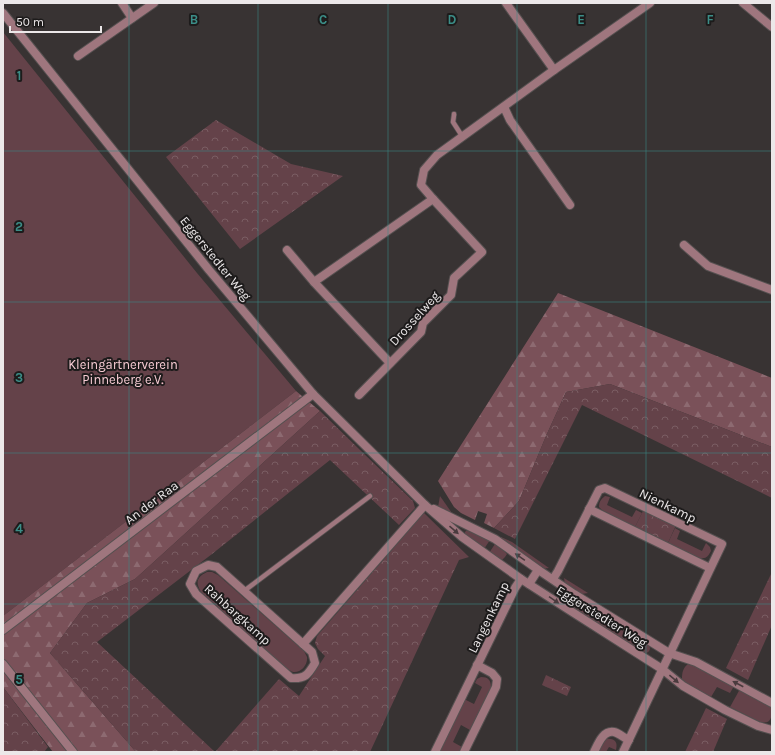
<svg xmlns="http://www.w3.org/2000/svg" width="775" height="755" font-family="Karla,sans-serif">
	<defs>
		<pattern id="forest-firs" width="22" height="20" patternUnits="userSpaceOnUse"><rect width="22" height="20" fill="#7a5159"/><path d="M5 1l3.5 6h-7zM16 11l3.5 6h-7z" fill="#8d6a71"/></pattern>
		<pattern id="park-crowns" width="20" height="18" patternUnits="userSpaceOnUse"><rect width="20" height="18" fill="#644249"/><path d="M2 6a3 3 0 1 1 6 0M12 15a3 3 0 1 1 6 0" fill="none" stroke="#7a5d63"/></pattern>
	</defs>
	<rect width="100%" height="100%" fill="#383333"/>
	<g fill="#644249">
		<polygon points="3,32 197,273 296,391 3,616"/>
		<polygon points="440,496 454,516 438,507"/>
		<path d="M605,496L610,497L607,505L632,517L636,510L642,513L635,527L602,510L599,507C599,502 601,499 605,496Z"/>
		<path d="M675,528L680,531L677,539L702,551L706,543L710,547L711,551C708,556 707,559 700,558L668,543Z"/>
		<polygon points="469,530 490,540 484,549 465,535 465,532 466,531"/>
		<polygon points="501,537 512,542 549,568 542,569 500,538"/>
		<polygon points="495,544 504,551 507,554 505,557 502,560 498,559 489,553"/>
		<path d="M207,572H212L218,575L304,651C305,653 306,655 307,657C308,665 301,673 293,672C292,672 288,669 287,669L201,592C195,582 197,577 207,572Z"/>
		<polygon points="564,578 588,593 582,594 565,584"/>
		<path d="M569,597H573L648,643C651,648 651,651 645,654L568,606L566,603L567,599Z"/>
		<path d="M688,664L694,665L734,686L730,693L717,687L711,697L685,683L682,679C682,672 683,668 688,664Z"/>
		<path d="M481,677C488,677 491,680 491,687L470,730L461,725L453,742L462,747L459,752H441L440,748L464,699L474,704L482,687L475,683L477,679Z"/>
		<path d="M740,689L772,706C772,716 772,725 760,722L730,707Z"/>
		<path d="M606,739C615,738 618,742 616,750L609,747L606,752H598L603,743Z"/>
	</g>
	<g fill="url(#forest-firs)">
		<polygon points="558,293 772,378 772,447 610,384 566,392 546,436 519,501 494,528 484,523 487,514 478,511 475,520 461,513 454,507 438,481"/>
		<polygon points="296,391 320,411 135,579 87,603 50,653 136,752 53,752 3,687 3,616"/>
	</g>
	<g fill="url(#park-crowns)">
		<polygon points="216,120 291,164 343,176 240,249 166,157"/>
		<polygon points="610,384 772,447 772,498 582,405 515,539 494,528 519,501 546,436 566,392"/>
		<polygon points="320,411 360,450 413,501 415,508 399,525 330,460 212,554 97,642 215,752 279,679 299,696 325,656 318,649 315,643 317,636 424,513 469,557 459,560 370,752 136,752 50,653 87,603 135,579"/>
		<polygon points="644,509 676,525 668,543 635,527"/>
		<polygon points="772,572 772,625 748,680 726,668"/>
		<polygon points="546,675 571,687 567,696 542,685"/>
		<polygon points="3,687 48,747 44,752 3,752"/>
		<polygon points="706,708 727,719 713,752 685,752"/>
	</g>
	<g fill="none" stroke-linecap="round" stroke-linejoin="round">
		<g stroke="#555050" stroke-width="6">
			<g id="lane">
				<polyline points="454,114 454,115 453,122 462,136"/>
				<polyline points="244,591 370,496"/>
			</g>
		</g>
		<g stroke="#555050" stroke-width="10">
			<g id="street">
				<polyline points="122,3 132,18"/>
				<polyline points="506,3 554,70"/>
				<polyline points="743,3 772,27"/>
				<polyline points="3,13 209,270 313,394 401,481 425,505 462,537 521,579 566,608 662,669 683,686 725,710 758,726 772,730"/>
				<polyline points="78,56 154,3"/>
				<polyline points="504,107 510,120 570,205"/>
				<polyline points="684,245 708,266 772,290"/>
				<polyline points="287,250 314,282 390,363"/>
				<polyline points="314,282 433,199"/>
				<polyline points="359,395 421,332 423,323 451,295 454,278 482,252 433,199 421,185 424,170 437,155 554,70 650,3"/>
				<polyline points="434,509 495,539 540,571 574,594 669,653 696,662 772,703"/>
				<polyline points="589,509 710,568"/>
				<path d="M208,565L217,567L312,652L315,663C308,675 305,679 291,678L196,594L190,584L196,571Z"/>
				<polyline points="553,579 558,571 599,490 605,488 722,544 623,752"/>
				<polyline points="529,584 538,570"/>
				<polyline points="3,630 313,394"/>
				<polyline points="303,644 425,505"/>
				<polyline points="3,664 73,752"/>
				<polyline points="435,752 515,588 521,579"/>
				<polyline points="464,752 496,687 497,679 492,673 477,665"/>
				<path d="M594,752C598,744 603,730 614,732C619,733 624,738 629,740"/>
			</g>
		</g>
		<use href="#lane" stroke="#9f767e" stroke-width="4.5"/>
		<use href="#street" stroke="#9f767e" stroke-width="8"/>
	</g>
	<defs><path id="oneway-solid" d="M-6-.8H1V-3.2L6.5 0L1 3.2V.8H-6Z"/></defs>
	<g fill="#4a3b3e">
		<use href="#oneway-solid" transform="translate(454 530) rotate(41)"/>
		<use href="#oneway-solid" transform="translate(520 557) rotate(-145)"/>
		<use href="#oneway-solid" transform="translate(554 600) rotate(34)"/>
		<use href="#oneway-solid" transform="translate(674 679) rotate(40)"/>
		<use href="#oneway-solid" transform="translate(738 684) rotate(-152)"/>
	</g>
	<path fill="none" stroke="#3b8d87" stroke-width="1" stroke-opacity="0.55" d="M129,3V752M258,3V752M388,3V752M517,3V752M646,3V752M3,151H772M3,302H772M3,453H772M3,604H772"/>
	<g text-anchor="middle" stroke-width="4" stroke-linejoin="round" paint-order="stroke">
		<g font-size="13" fill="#ece8e9" stroke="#1d1b1b">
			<text transform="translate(216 258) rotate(51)" y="5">Eggerstedter Weg</text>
			<text transform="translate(414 318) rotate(-48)" y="5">Drosselweg</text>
			<text transform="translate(151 502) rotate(-37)" y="5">An der Raa</text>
			<text transform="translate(668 505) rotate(26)" y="5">Nienkamp</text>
			<text transform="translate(238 614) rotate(42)" y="5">Rahbargkamp</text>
			<text transform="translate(602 616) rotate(32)" y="5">Eggerstedter Weg</text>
			<text transform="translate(488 617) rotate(-64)" y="5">Langenkamp</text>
		</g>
		<g font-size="13" fill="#f8ccd4" stroke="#1d1b1b">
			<text x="123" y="369">Kleingärtnerverein<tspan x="123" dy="15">Pinneberg e.V.</tspan></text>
		</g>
	</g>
	<g font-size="13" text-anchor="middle" font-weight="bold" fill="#3b8d87" stroke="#1d1b1b" stroke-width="4" stroke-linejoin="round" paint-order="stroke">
		<text x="194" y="24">B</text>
		<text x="323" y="24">C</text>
		<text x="452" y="24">D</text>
		<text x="581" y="24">E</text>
		<text x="710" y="24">F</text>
		<text x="19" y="80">1</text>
		<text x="19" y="231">2</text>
		<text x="19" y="382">3</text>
		<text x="19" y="533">4</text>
		<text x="19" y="684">5</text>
	</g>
	<rect width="775" height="755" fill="none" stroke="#ece8e9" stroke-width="8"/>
	<path d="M10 26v6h91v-6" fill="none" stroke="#ece8e9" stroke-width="2"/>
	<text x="16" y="26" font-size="12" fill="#ece8e9" stroke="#1d1b1b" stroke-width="3" paint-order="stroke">50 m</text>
</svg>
